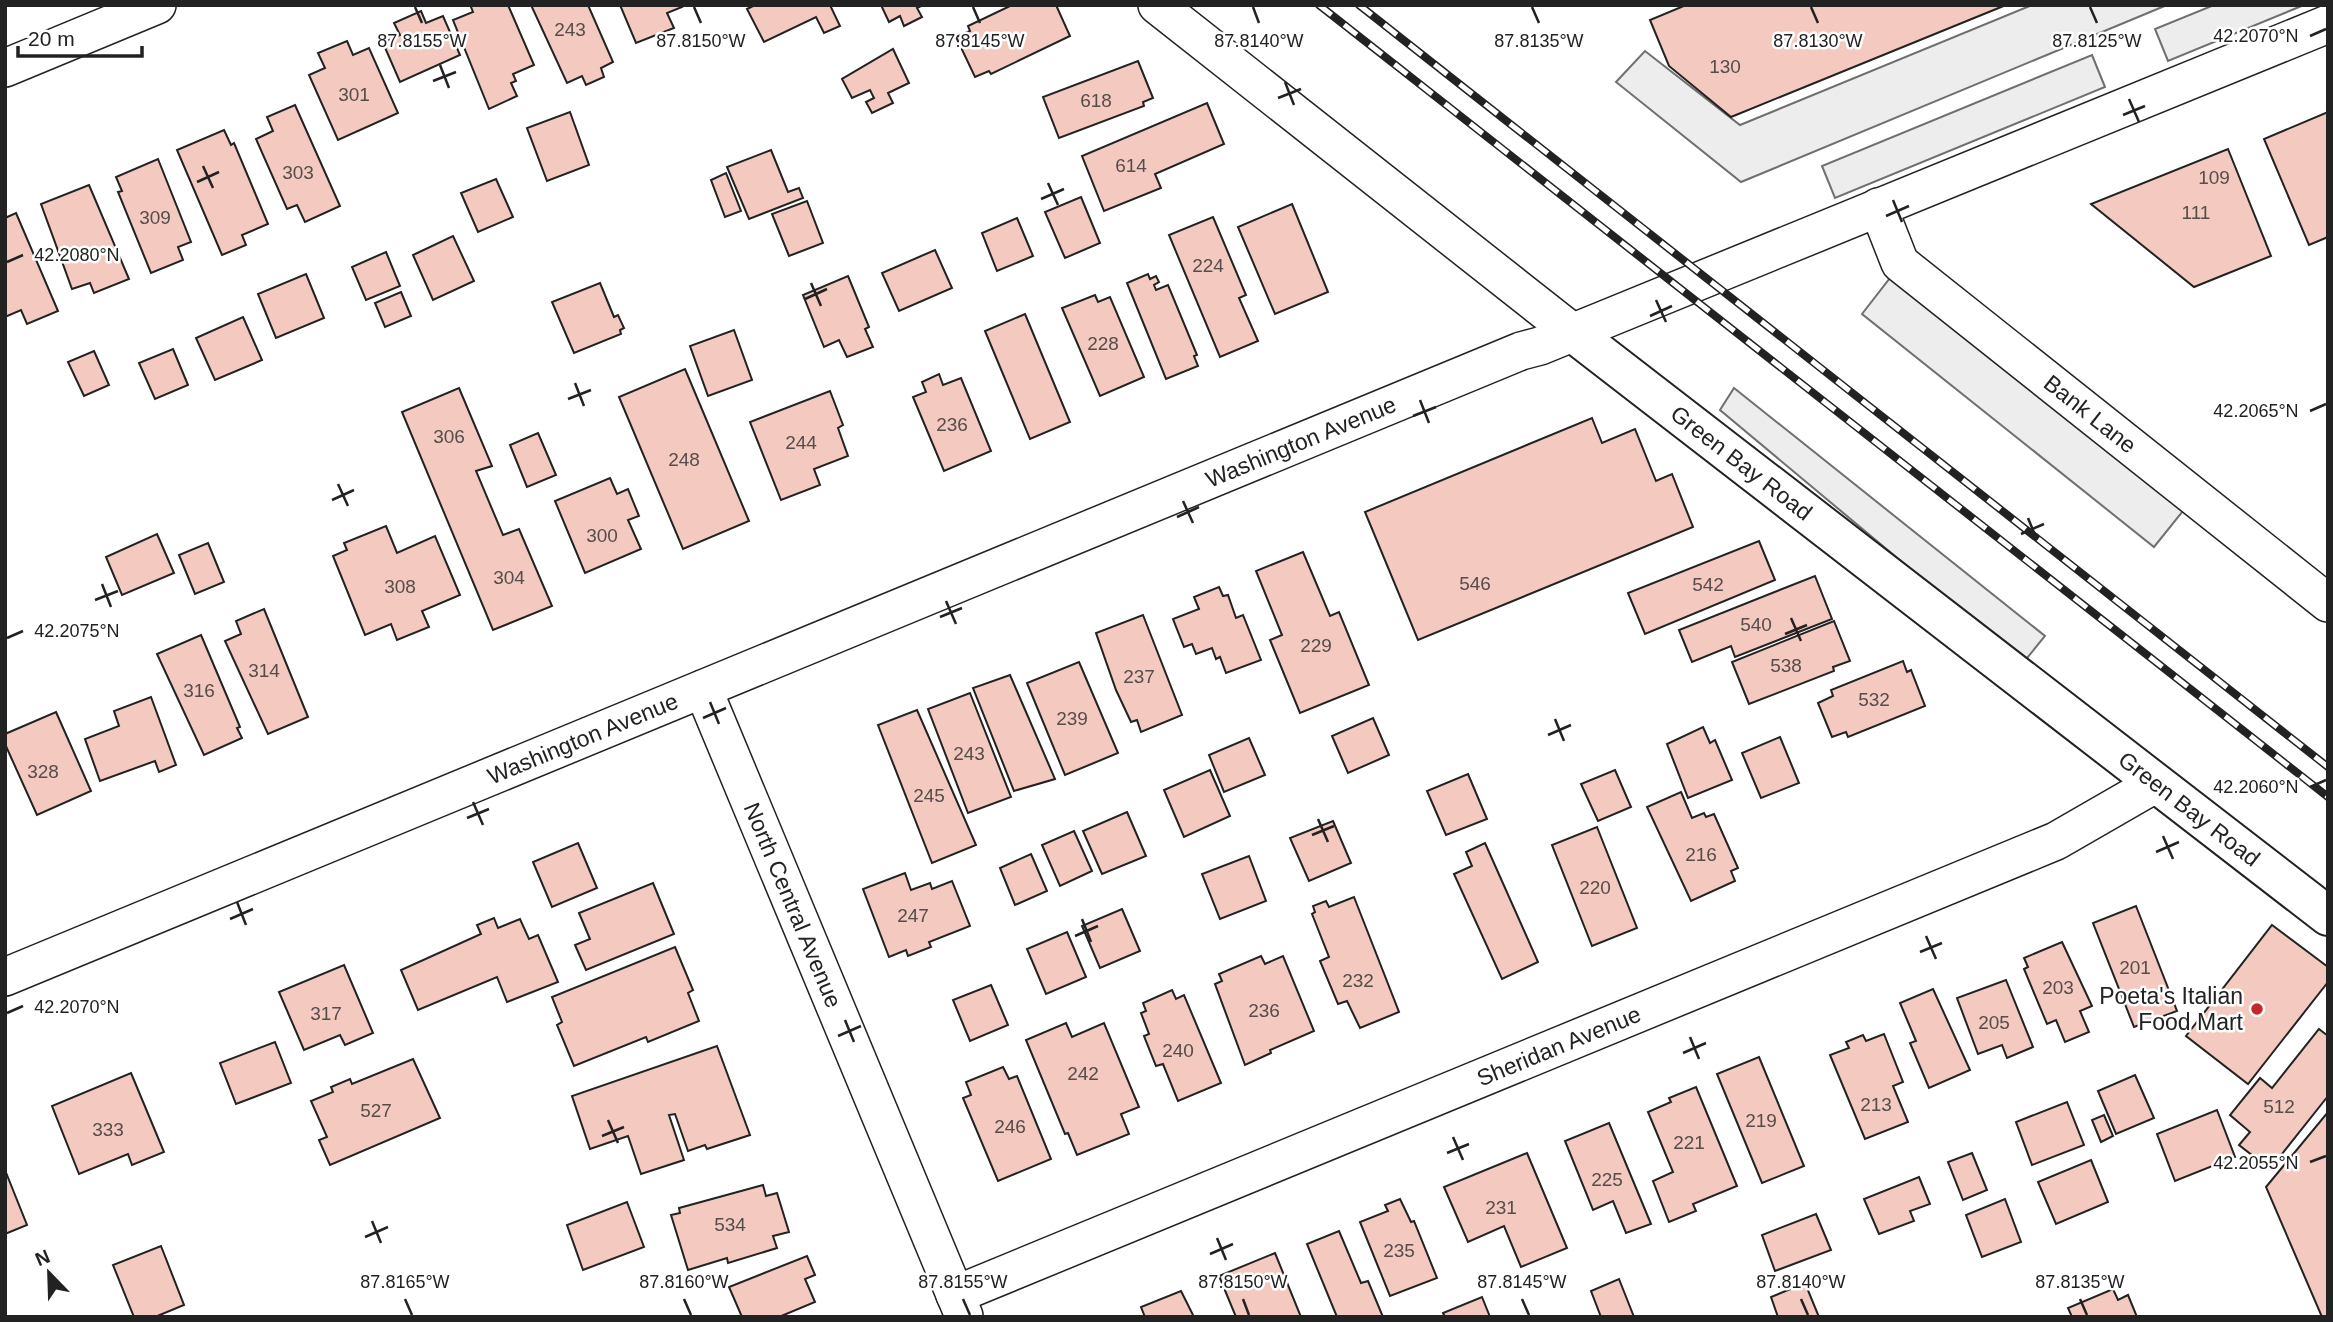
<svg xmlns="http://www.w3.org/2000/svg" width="2333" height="1322" font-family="Arial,sans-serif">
	<rect width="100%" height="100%" fill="#fff"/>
	<g fill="#ededed" stroke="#6f6f6f" stroke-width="2">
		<polygon points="2032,5 2167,5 1741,182 1616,82 1645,51 1740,125"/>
		<polygon points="2214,5 2304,5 2168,61 2155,29"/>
		<polygon points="2092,55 2105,87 1835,198 1822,166"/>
		<polygon points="1890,278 2183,511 2154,547 1862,314"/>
		<polygon points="1734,388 2045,636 2023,663 1720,410"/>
	</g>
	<g fill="#f3c9c0" stroke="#222" stroke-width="2">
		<polygon points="508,5 534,65 513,74 516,81 511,83 517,96 489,109 453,20 473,12 471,7 474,5"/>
		<polygon points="531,5 588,5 613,62 601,68 604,77 586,85 582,76 567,83"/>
		<polygon points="620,5 681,5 682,7 667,13 674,28 636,43"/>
		<polygon points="755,5 830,5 840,26 824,33 816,17 764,42 747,9"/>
		<polygon points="881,5 923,5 917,8 922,17 904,26 900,16 889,22"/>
		<polygon points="1012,5 1056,5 1070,36 991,74 989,71 975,77 956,37 970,31 968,26"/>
		<polygon points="1686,5 2006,5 1731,117 1669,66 1650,20"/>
		<polygon points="421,11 426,23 443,16 460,55 400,82 383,43 400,35 394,23"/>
		<polygon points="347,41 353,55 369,48 398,113 338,140 309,75 325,68 318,53"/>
		<polygon points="893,49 909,83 888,93 893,103 872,113 866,102 874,98 870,90 852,98 842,79"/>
		<polygon points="1138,61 1153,98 1143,102 1144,106 1059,138 1043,97"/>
		<polygon points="1207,103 1224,144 1155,174 1161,188 1104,211 1082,156"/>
		<polygon points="295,105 340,206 305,222 297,205 287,209 256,139 273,131 267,117"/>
		<polygon points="570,112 589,165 547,181 527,128"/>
		<polygon points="2328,112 2328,237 2309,245 2264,139"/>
		<polygon points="224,130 231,145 234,143 268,224 242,235 246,245 222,255 177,150"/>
		<polygon points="2228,149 2271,256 2194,287 2091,204"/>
		<polygon points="771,150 788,192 799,188 803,198 749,219 727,167"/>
		<polygon points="158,159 191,242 178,247 183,260 151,273 118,192 122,191 116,177"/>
		<polygon points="726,173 741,211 725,217 711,180"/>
		<polygon points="496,179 513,217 478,232 461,193"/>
		<polygon points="89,185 129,279 94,293 90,283 72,289 41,204"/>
		<polygon points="1081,197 1100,243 1065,258 1045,212"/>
		<polygon points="807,201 823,243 789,256 772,214"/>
		<polygon points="1292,204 1328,292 1275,314 1238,227"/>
		<polygon points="16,213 58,311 27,324 21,310 5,317 5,218"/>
		<polygon points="1213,217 1246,295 1239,298 1258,341 1220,357 1169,235"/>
		<polygon points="1017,218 1033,256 997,271 982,233"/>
		<polygon points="453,236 474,281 433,300 413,255"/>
		<polygon points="935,250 952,288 899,311 882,273"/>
		<polygon points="386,252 400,286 366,300 352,267"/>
		<polygon points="306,274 324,318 276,338 258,294"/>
		<polygon points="1148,274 1150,279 1156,276 1159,282 1154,285 1156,290 1168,285 1197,355 1194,356 1198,366 1166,379 1127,283"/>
		<polygon points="848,276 869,327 865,329 873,347 847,357 839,340 824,347 803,295"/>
		<polygon points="600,283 614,317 618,315 624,328 620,330 621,334 574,353 552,302"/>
		<polygon points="401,292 411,316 385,327 375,303"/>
		<polygon points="1095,295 1098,302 1110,297 1144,377 1100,396 1062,308"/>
		<polygon points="1025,314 1070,422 1030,439 985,331"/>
		<polygon points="243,317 262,360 215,380 196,338"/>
		<polygon points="734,330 752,380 708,396 690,346"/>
		<polygon points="173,349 188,385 155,399 139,363"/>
		<polygon points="94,351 109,385 84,396 68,362"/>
		<polygon points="685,369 749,521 683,549 619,397"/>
		<polygon points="939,374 943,385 961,378 991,451 944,471 913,397 926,392 922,382"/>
		<polygon points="459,388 492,466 476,471 503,535 519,529 552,606 493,630 402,412"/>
		<polygon points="830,391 843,425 838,428 848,456 814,469 820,485 781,500 750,422"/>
		<polygon points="1592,418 1602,443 1635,429 1656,481 1672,474 1693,527 1418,640 1365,512"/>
		<polygon points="538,433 556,475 527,487 510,445"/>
		<polygon points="610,478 617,494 628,489 639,516 628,520 641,549 585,573 555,501"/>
		<polygon points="386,526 397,553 435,536 460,595 422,611 429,627 397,640 391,624 365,635 333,556 347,550 344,543"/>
		<polygon points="157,534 174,573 122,595 106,557"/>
		<polygon points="1759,541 1775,580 1645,634 1628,593"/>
		<polygon points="208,543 224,582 195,594 179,555"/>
		<polygon points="1303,552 1330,616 1339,612 1369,685 1300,713 1270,640 1282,635 1256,571"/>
		<polygon points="1815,576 1832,619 1735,657 1731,646 1692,662 1679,630"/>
		<polygon points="1219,587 1223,596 1228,595 1236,618 1243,615 1261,660 1226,673 1220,657 1216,659 1212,648 1196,654 1192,644 1184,647 1173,619 1199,609 1194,597"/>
		<polygon points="264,609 308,717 268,734 225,641 241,634 236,621"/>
		<polygon points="1143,615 1182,715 1141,732 1137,720 1131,722 1116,690 1096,633"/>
		<polygon points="1834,621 1850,661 1833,667 1834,671 1749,704 1732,662"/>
		<polygon points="201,635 240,727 237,728 242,738 204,755 157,654"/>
		<polygon points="1903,661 1907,672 1911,670 1925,706 1848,737 1846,732 1832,737 1818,703 1833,696 1831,690"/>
		<polygon points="1079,662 1118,753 1065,775 1027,683"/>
		<polygon points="1010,675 1055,779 1014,791 973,688"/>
		<polygon points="970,693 1011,797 968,813 928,709"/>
		<polygon points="151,697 176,765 159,772 155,761 100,781 85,739 119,726 114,711"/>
		<polygon points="917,710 976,845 932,863 878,725"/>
		<polygon points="56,712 91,791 37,815 5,744 5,734"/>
		<polygon points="1373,718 1389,755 1348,773 1332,736"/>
		<polygon points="1703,727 1710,743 1715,740 1732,780 1688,798 1667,744"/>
		<polygon points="1780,737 1799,783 1761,798 1742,753"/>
		<polygon points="1249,738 1265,775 1224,792 1209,755"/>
		<polygon points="1210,770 1230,816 1184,837 1164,790"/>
		<polygon points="1615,770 1631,807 1598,821 1581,784"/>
		<polygon points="1468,774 1487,819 1446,835 1427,791"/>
		<polygon points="1681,792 1692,818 1704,813 1706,817 1714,814 1738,868 1731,871 1735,881 1691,901 1647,807"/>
		<polygon points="1127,812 1146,856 1102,874 1083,831"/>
		<polygon points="1333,821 1351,863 1309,881 1290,838"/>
		<polygon points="1597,827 1637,928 1592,946 1552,845"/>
		<polygon points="1074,831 1092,871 1060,886 1042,845"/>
		<polygon points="578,843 597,888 552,907 533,862"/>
		<polygon points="1485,843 1538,962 1502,979 1454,874 1472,866 1466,852"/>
		<polygon points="1031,854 1047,891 1015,905 1000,868"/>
		<polygon points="1249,856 1266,901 1220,919 1202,874"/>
		<polygon points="905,873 911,890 930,883 932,889 952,881 970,926 929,942 931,947 908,956 906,950 889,957 863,889"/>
		<polygon points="653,883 674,934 586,970 575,945 590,939 579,913"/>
		<polygon points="1354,897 1399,1012 1360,1028 1347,1001 1338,1004 1320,961 1329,957 1312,914 1315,912 1313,906 1326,901 1329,907"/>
		<polygon points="2136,906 2177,1011 2134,1027 2093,923"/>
		<polygon points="1122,909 1140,951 1100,968 1082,926"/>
		<polygon points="494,918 498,928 520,919 529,939 538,935 558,982 507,1002 497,977 418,1010 401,970 481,934 477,925"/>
		<polygon points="2272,925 2328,967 2328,982 2248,1084 2186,1036"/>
		<polygon points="1067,932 1086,977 1046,994 1027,949"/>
		<polygon points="2062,942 2092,1006 2080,1011 2089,1032 2065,1042 2056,1020 2047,1024 2024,969 2028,967 2024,958"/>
		<polygon points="675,947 693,990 688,993 699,1021 648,1042 646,1037 574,1066 557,1025 562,1022 552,997"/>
		<polygon points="1261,956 1265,964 1283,956 1314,1031 1270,1050 1271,1053 1245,1065 1215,984 1222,981 1219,974"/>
		<polygon points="344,965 373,1033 345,1045 340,1035 304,1050 279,992"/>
		<polygon points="2006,980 2033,1047 2007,1058 2002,1045 1978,1054 1957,998"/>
		<polygon points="991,985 1008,1025 970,1041 953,1000"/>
		<polygon points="1933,989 1970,1070 1929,1088 1910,1043 1916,1041 1900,1003"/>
		<polygon points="1172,990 1176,999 1184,995 1221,1083 1178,1101 1163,1064 1156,1066 1144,1036 1149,1034 1141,1013 1146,1011 1143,1003"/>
		<polygon points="1066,1023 1072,1037 1104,1023 1139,1107 1121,1114 1129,1134 1077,1155 1068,1133 1065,1134 1026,1040"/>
		<polygon points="2319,1029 2328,1036 2328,1096 2270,1169 2239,1145 2250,1132 2230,1115 2260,1078 2272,1088"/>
		<polygon points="1884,1034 1903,1082 1893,1086 1908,1122 1865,1139 1830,1055 1849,1048 1846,1042 1863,1035 1866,1041"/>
		<polygon points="275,1042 291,1083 236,1104 220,1063"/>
		<polygon points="717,1046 750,1135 707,1149 705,1145 688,1151 675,1114 669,1115 684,1160 641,1174 628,1136 590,1149 572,1096"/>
		<polygon points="1759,1057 1804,1166 1762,1183 1717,1074"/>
		<polygon points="413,1059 440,1118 330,1165 319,1140 327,1137 311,1101 333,1092 331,1087 350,1079 352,1084"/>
		<polygon points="1003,1067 1009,1079 1017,1076 1051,1159 998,1181 963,1098 971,1095 966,1082"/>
		<polygon points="131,1073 164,1152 132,1165 128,1154 79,1174 52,1106"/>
		<polygon points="2135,1075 2154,1118 2116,1134 2098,1091"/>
		<polygon points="1696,1087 1737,1186 1693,1204 1696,1211 1669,1222 1653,1181 1673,1172 1648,1112 1671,1102 1669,1098"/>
		<polygon points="2067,1102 2084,1145 2032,1165 2016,1122"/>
		<polygon points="2217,1110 2235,1157 2175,1181 2157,1134"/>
		<polygon points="2328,1112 2328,1317 2322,1317 2266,1187"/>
		<polygon points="2104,1115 2113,1136 2101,1142 2092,1120"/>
		<polygon points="1609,1123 1651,1224 1626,1233 1613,1201 1593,1210 1565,1141"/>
		<polygon points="1527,1153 1567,1248 1521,1267 1504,1226 1468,1242 1444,1187"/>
		<polygon points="1972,1153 1987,1190 1963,1200 1948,1162"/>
		<polygon points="2091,1160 2108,1202 2056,1224 2038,1182"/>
		<polygon points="5,1170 27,1225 5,1234"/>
		<polygon points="1919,1177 1930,1204 1910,1211 1914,1221 1879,1234 1864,1199"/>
		<polygon points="763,1185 766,1196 777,1193 789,1232 773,1236 777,1248 728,1263 727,1258 688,1270 671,1215 680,1213 679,1208"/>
		<polygon points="1400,1199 1411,1222 1414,1221 1437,1278 1390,1296 1360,1222 1388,1211 1385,1205"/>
		<polygon points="2005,1199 2021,1242 1982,1257 1966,1215"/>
		<polygon points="627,1202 644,1247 583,1270 567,1225"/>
		<polygon points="1816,1214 1831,1250 1775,1271 1762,1235"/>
		<polygon points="1339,1231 1361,1283 1368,1281 1383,1317 1337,1317 1307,1244"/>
		<polygon points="161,1246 184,1305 155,1317 134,1317 113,1265"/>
		<polygon points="1275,1253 1301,1317 1236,1317 1219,1276"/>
		<polygon points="807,1256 815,1275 805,1279 815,1302 779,1317 742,1317 729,1287"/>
		<polygon points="1619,1279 1634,1317 1601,1317 1591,1291"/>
		<polygon points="1805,1283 1819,1317 1778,1317 1771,1297"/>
		<polygon points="2113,1289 2118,1300 2128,1295 2137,1317 2072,1317 2068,1308"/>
		<polygon points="1181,1291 1194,1317 1145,1317 1141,1307"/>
		<polygon points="1482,1297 1490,1317 1445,1317 1443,1313"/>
	</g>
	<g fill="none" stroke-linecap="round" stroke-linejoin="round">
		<g stroke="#222" stroke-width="40">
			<g id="minor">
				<polyline points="1157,5 1572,332"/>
				<polyline points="5,68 157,5"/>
				<path id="s1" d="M1878,207L1900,263L2328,603"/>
				<path id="s2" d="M703,689L964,1316"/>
				<path id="s3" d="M5,977L1521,351L1540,346L2328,24"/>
				<path id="s4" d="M955,1295L2056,841L2155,784"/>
			</g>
		</g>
		<g stroke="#222" stroke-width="42">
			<g id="tertiary">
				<path id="s5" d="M1572,332L2328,916"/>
			</g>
		</g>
		<use href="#minor" stroke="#fff" stroke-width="37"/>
		<use href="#tertiary" stroke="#fff" stroke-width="38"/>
		<g stroke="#222" stroke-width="8">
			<g id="rail">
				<polyline points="1319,5 2328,797"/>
				<polyline points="1359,5 2328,767"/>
			</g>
		</g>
		<use href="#rail" stroke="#fff" stroke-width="5" stroke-dasharray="16" stroke-linecap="butt"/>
	</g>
	<path fill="none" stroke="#222" stroke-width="2.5" d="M415,7L422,23M694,7L701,23M973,7L980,23M1253,7L1259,23M1532,7L1539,23M1811,7L1818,23M2090,7L2097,23M2310,36L2326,29M440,65L449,88M433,81L456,72M1285,82L1294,105M1278,98L1301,89M2129,99L2139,122M2123,115L2145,106M203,166L213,188M197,182L219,172M1048,183L1058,205M1041,199L1064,189M1893,200L1902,222M1886,216L1909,206M7,262L23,255M811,283L821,306M805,299L827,289M1656,300L1666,322M1650,316L1672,306M575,383L584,406M568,399L591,390M1420,400L1429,423M2310,411L2326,404M1413,416L1436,407M338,484L348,506M332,500L354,490M1183,501L1193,523M1177,517L1199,507M2028,518L2037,540M2021,534L2044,524M102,584L111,607M95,600L118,591M946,601L956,624M940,617L962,608M1791,618L1801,641M1785,634L1807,625M7,638L23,631M710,702L719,724M703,718L726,708M1555,719L1564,741M1548,735L1571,725M2310,787L2326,780M473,802L483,825M467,818L489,809M1318,819L1328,842M1312,835L1334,826M2163,836L2173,859M2156,852L2179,842M237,902L246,925M230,919L253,909M1082,919L1091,942M1075,936L1098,926M1926,936L1936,959M1920,952L1942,943M7,1013L23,1006M845,1020L854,1042M838,1036L861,1026M1690,1037L1699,1059M1683,1053L1706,1043M608,1120L618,1143M602,1136L624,1127M1453,1137L1463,1160M1447,1153L1469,1144M2310,1162L2326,1156M372,1221L381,1243M365,1237L388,1227M1217,1238L1226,1260M1210,1254L1233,1244M405,1299L412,1315M684,1299L691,1315M963,1299L970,1315M1243,1299L1249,1315M1522,1299L1529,1315M1801,1299L1808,1315M2080,1299L2087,1315"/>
	<circle fill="#c62828" stroke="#fff" stroke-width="2.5" cx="2257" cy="1009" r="7"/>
	<g text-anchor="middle" stroke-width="5" stroke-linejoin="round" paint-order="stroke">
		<g font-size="19" fill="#564c4a">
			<text x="570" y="36">243</text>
			<text x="1725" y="73">130</text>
			<text x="354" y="101">301</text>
			<text x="1096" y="107">618</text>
			<text x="1131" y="172">614</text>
			<text x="298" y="179">303</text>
			<text x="2214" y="184">109</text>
			<text x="2196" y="219">111</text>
			<text x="155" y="224">309</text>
			<text x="1208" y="272">224</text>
			<text x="1103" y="350">228</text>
			<text x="952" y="431">236</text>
			<text x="449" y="443">306</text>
			<text x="801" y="449">244</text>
			<text x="684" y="466">248</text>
			<text x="602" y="542">300</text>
			<text x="509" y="584">304</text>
			<text x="1475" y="590">546</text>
			<text x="1708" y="591">542</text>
			<text x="400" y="593">308</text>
			<text x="1756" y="631">540</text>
			<text x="1316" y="652">229</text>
			<text x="1786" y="672">538</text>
			<text x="264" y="677">314</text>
			<text x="1139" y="683">237</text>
			<text x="199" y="697">316</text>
			<text x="1874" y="706">532</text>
			<text x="1072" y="725">239</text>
			<text x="969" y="760">243</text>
			<text x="43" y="778">328</text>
			<text x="929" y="802">245</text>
			<text x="1701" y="861">216</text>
			<text x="1595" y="894">220</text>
			<text x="913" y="922">247</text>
			<text x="2135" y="974">201</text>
			<text x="1358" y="987">232</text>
			<text x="2058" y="994">203</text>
			<text x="1264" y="1017">236</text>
			<text x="326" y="1020">317</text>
			<text x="1994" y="1029">205</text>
			<text x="1178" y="1057">240</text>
			<text x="1083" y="1080">242</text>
			<text x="1876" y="1111">213</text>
			<text x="2279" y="1113">512</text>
			<text x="376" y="1117">527</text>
			<text x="1761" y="1127">219</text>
			<text x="1010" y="1133">246</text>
			<text x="108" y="1136">333</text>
			<text x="1689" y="1149">221</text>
			<text x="1607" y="1186">225</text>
			<text x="1501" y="1214">231</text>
			<text x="730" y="1231">534</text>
			<text x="1399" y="1257">235</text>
		</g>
		<g font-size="23" fill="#222" stroke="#fff">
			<text dy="8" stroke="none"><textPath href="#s1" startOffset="303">Bank Lane</textPath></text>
			<text dy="8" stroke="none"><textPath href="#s3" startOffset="1402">Washington Avenue</textPath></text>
			<text dy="8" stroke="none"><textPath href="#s5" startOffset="214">Green Bay Road</textPath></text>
			<text dy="8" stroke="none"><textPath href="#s3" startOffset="625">Washington Avenue</textPath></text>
			<text dy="8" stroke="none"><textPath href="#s5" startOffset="780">Green Bay Road</textPath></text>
			<text dy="8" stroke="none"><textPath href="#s2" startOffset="234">North Central Avenue</textPath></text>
			<text dy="8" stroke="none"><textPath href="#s4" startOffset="653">Sheridan Avenue</textPath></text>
		</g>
		<g font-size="23" fill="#222" stroke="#fff" text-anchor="end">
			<text x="2243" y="1004">Poeta's Italian<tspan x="2243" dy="26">Food Mart</tspan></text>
		</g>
	</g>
	<g font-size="18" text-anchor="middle" fill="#222" stroke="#fff" stroke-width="5" stroke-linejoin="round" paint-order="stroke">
		<text x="2256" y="42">42.2070°N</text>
		<text x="422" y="47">87.8155°W</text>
		<text x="701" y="47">87.8150°W</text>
		<text x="980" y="47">87.8145°W</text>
		<text x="1259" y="47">87.8140°W</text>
		<text x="1539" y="47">87.8135°W</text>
		<text x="1818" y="47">87.8130°W</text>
		<text x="2097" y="47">87.8125°W</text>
		<text x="77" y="261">42.2080°N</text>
		<text x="2256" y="417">42.2065°N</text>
		<text x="77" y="637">42.2075°N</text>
		<text x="2256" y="793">42.2060°N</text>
		<text x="77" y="1013">42.2070°N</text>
		<text x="2256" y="1169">42.2055°N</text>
		<text x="405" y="1288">87.8165°W</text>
		<text x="684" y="1288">87.8160°W</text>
		<text x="963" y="1288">87.8155°W</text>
		<text x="1243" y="1288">87.8150°W</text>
		<text x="1522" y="1288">87.8145°W</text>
		<text x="1801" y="1288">87.8140°W</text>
		<text x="2080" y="1288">87.8135°W</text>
	</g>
	<rect width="2333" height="1322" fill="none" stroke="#222222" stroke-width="14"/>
	<g transform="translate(49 1273) rotate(337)" stroke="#ffffff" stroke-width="5" paint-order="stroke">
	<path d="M0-5L12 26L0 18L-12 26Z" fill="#222222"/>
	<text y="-10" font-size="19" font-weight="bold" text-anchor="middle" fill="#222222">N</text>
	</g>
	<path d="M18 46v10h124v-10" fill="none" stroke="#222222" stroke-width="3.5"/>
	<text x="28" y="46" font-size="21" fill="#222222" stroke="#ffffff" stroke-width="5" paint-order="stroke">20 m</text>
</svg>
